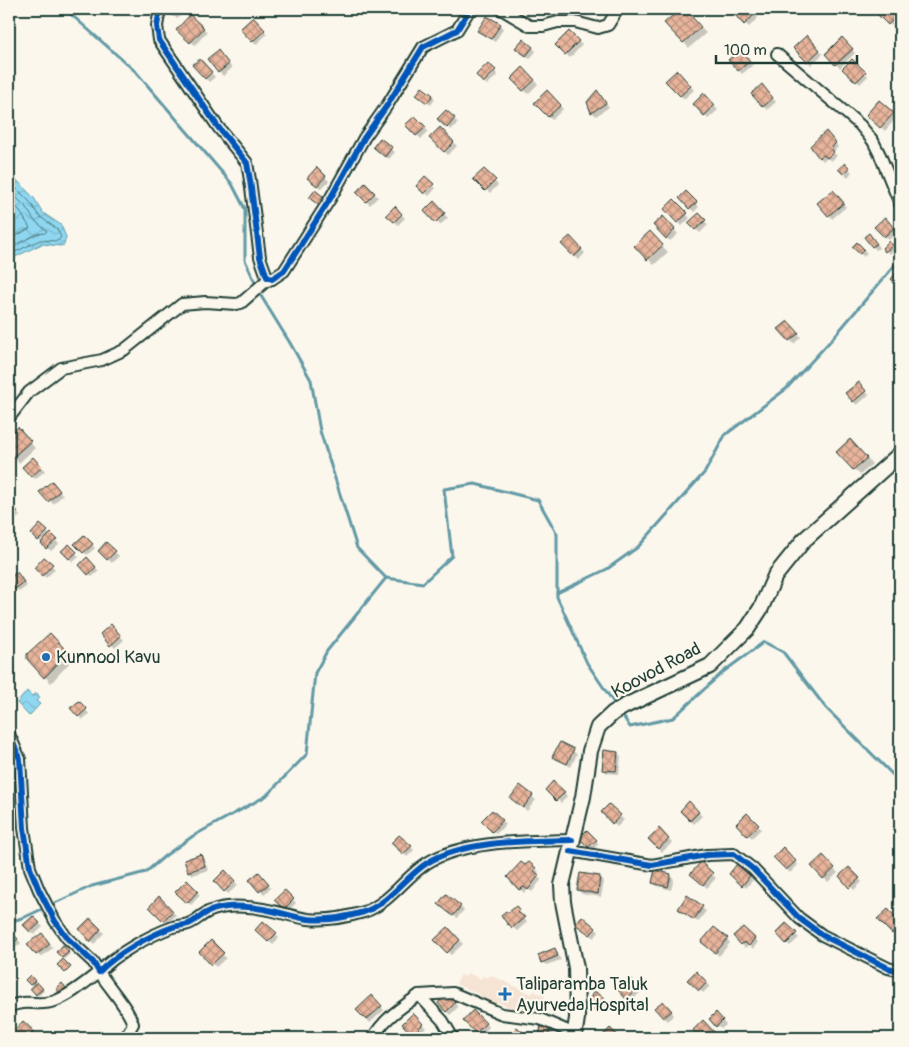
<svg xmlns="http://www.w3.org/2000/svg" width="909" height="1047" font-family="Pangolin,sans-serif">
	<defs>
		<pattern id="water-waves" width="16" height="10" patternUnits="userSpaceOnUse" patternTransform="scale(1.25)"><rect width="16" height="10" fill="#8fd7f0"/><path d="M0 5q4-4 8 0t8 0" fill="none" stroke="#7bb9ce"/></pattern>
		<pattern id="building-cross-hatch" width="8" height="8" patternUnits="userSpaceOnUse" patternTransform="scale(1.25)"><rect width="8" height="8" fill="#e8b49c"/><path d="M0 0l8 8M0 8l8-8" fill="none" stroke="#bb9480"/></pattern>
	</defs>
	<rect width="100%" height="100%" fill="#fbf7ec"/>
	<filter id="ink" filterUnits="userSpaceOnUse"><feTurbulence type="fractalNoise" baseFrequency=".02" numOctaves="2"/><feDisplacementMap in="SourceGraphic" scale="10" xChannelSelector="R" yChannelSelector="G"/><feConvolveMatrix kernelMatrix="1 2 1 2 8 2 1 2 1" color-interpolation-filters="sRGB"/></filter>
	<g filter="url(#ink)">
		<polygon fill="#f5e3d4" points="468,973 481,979 483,976 488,978 490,975 532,994 534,991 545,996 536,1015 525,1011 523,1013 497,1002 494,1006 479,1000 481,995 456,984 461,975 466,977"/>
		<g fill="url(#water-waves)" stroke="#6299a5">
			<path d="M9,172L34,198L43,213L61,225L66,237L64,245L60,246L42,244L15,257C10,262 12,267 13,273L9,277Z"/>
			<polygon points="27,691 32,696 37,693 40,698 36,701 40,704 29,716 17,703"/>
		</g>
		<g fill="#0003">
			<polygon points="168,9 185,9 186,10 177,19"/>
			<polygon points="682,9 706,33 689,48 666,23"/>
			<polygon points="740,9 748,9 758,18 749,27 735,14"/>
			<polygon points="886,9 891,9 900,18 893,27 880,15"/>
			<polygon points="190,17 207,32 195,45 178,30"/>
			<polygon points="253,19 267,34 256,45 241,29"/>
			<polygon points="500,25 503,29 495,42 479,31"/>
			<polygon points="569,32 582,45 570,58 557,45"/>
			<polygon points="807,37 823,54 811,65 795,48"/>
			<polygon points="842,39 855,53 840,68 826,54"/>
			<polygon points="532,47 536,51 530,59 520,52"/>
			<polygon points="221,55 232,68 223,76 208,59"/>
			<polygon points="744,55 753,65 742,74 730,60"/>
			<polygon points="200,60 215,77 209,82 194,66"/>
			<polygon points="852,60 868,76 860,84 844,69"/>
			<polygon points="488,65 498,75 487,85 477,75"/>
			<polygon points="523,69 538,84 528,94 513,79"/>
			<polygon points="677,72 694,90 684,99 667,81"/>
			<polygon points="762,86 776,102 767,110 753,94"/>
			<polygon points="547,92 563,109 552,120 536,103"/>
			<polygon points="432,95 435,99 431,105 421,98"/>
			<polygon points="600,95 609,107 596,116 592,112 588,102"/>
			<polygon points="704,95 718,110 708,119 695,104"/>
			<polygon points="879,102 896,118 885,131 868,115"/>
			<polygon points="446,111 458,123 451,130 439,119"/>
			<polygon points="415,117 428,131 421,139 407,125"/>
			<polygon points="440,129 457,146 448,155 431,138"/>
			<polygon points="830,136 838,147 833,152 837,156 831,161 827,158 823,161 820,157"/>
			<polygon points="380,140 395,152 389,159 378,151"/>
			<polygon points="845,165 852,172 848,177 840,169"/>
			<polygon points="317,169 329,181 321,189 309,178"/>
			<polygon points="484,170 498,185 490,193 475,179"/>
			<polygon points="425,178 436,188 429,196 418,186"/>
			<polygon points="365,185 378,197 370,205 357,192"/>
			<polygon points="686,193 699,207 694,212 680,198"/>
			<polygon points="836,195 846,207 832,219 829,215"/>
			<polygon points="674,201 690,218 682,226 665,209"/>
			<polygon points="434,203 448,218 440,225 426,211"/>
			<polygon points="395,208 405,218 398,225 388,215"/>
			<polygon points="699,215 708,225 700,233 690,223"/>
			<polygon points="663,217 678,234 670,241 654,225"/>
			<polygon points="885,219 897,232 889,240 876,227"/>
			<polygon points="650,233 668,252 654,265 636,246"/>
			<polygon points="570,238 585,253 579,260 563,244"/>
			<polygon points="873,238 879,248 876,250 873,246"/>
			<polygon points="889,242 895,249 890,254 883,248"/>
			<polygon points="857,244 867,253 864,257 854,247"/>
			<polygon points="787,323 801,337 794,344 780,330"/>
			<polygon points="862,387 869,395 857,405 853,401"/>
			<polygon points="18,429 35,448 19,463 9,452 9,438"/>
			<polygon points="850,441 872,464 860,475 838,452"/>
			<polygon points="33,458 45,471 35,479 24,467"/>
			<polygon points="52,483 63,495 53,504 41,492"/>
			<polygon points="900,493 900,502 896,496"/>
			<polygon points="9,503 20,516 12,523 9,519"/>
			<polygon points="41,526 59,544 51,551 32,534"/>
			<polygon points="84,536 95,548 87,555 76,544"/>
			<polygon points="106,544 119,556 112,563 99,551"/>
			<polygon points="69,545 79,557 73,562 63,551"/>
			<polygon points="44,558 55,569 46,578 35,568"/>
			<polygon points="87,559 99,571 92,577 81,565"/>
			<polygon points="16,574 27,586 19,592 9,580"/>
			<polygon points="111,626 124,640 115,648 102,634"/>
			<polygon points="49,635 69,654 72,660 51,683 28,659"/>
			<polygon points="83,706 89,714 82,720 79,716"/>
			<polygon points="560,744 577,754 571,767 554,757"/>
			<polygon points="617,753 621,756 619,774 607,773 604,770"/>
			<polygon points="553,783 567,796 561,803 547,790"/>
			<polygon points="520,787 536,800 527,811 515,801"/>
			<polygon points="689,803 702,816 694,824 681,811"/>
			<polygon points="609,806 624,820 617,827 603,812"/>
			<polygon points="492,811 506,824 496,834 483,821"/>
			<polygon points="747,815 761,829 752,838 738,824"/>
			<polygon points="659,830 672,843 662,852 650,839"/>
			<polygon points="587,832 599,844 592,850 581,838"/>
			<polygon points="399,837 414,850 407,857 393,843"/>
			<polygon points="783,849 798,865 790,873 775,857"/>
			<polygon points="201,856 204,859 208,870 193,875 189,871"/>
			<polygon points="823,857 838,873 828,882 813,867"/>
			<polygon points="529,863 539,872 537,875 541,880 532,892 528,889 524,893 509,877"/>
			<polygon points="701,864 716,878 707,888 692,874"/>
			<polygon points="737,866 753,880 746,888 734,877"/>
			<polygon points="849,868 862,882 854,890 841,876"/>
			<polygon points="225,872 238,885 228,894 216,881"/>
			<polygon points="656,872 671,876 674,879 671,890 657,886 653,882"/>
			<polygon points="581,874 600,878 604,881 601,897 582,894 578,890"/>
			<polygon points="262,878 271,888 264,894 251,880"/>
			<polygon points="187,882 200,895 191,905 177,892"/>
			<polygon points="285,891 296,903 288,911 276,900"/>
			<polygon points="687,897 706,911 698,922 683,912"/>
			<polygon points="159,898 176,915 167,924 151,907"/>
			<polygon points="460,907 464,910 457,918 443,908"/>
			<polygon points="516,907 521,914 520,915 527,922 517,931 509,924 508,915"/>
			<polygon points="888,911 900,923 900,933 896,937 879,919"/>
			<polygon points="33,917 43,927 34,935 25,925"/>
			<polygon points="90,920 104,933 94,944 91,941"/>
			<polygon points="264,923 279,938 273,945 257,930"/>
			<polygon points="786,925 799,938 790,946 777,933"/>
			<polygon points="581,927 595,928 599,932 594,938"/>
			<polygon points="743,928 758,942 753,949 749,945 745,948 735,936"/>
			<polygon points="448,929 463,944 451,955 436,940"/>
			<polygon points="9,930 21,943 12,951 9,948"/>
			<polygon points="45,938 53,948 41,957 36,954"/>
			<polygon points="727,939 730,943 719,956 706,945"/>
			<polygon points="211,942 226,958 216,967 201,952"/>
			<polygon points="63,947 70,954 64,959 58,952"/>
			<polygon points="555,950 561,960 546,965 542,962"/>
			<polygon points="696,972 710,986 703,993 689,980"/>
			<polygon points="30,977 44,991 39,995 32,988 34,987 27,980"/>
			<polygon points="630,980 641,992 631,1001 620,990"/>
			<polygon points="595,993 608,1003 601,1014 591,1008"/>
			<polygon points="447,996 458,1007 450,1015 439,1004"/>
			<polygon points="372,997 384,1010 370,1023 358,1010"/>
			<polygon points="667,1006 674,1015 667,1021 656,1008"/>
			<polygon points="473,1012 489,1027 481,1036 465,1021"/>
			<polygon points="716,1014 726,1025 721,1029 710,1019"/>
			<polygon points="413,1015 426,1028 416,1037 404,1024"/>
			<polygon points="703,1022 719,1038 702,1038 695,1030"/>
			<polygon points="23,1023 37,1036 34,1038 18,1038 13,1033"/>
			<polygon points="549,1027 553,1031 551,1038 543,1038 540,1036"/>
		</g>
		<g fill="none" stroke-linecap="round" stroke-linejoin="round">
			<g stroke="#4c7b7f" stroke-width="1">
				<polyline points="9,181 30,202 39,216 57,229 61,237 58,241 40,240 13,253 9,257"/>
				<polyline points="9,190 25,206 34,220 47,231 45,233 37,234 9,248"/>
				<polyline points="9,200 19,210 30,228 9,240"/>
			</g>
			<g stroke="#6299a5" stroke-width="3">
				<polyline points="65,9 136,72 232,184 245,209 245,260 261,296 290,343 311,380 320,431 357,548 386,578 423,583 452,556 444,489 475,484 538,500 557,534 557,597 587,663 616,706"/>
				<polyline points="557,593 607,569 638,547 705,472 725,435 786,389 833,338 900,259"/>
				<polyline points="621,713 630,727 673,718 723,672 764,642 783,652 826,708 900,782"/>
				<polyline points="55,903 92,886 146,872 166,855 193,836 266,796 307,754 315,673 327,651 386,578"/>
				<polyline points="9,922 25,917 40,910"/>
			</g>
		</g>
		<g fill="url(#building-cross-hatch)" stroke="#1f3d34">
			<polygon points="166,9 181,9 173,16"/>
			<polygon points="680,9 685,9 701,27 683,43 664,23"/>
			<polygon points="739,9 750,9 755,14 744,25 734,14"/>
			<polygon points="884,9 893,9 898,14 888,25 878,15"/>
			<polygon points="190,15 204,28 190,43 176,30"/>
			<polygon points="487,16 501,24 491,39 477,31"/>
			<polygon points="253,17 265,30 252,42 240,29"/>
			<polygon points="569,31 579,41 565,55 555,45"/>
			<polygon points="807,35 820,50 807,62 793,48"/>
			<polygon points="842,37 853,49 835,65 825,54"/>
			<polygon points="523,39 533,47 526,56 515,48"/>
			<polygon points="741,49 750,61 738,71 728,60"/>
			<polygon points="218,50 229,64 218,73 207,59"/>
			<polygon points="200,59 212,72 205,79 192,65"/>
			<polygon points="852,59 866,72 856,82 842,69"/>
			<polygon points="488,63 496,70 483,83 476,75"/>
			<polygon points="523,67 535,80 523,91 511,79"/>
			<polygon points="677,70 691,86 680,96 665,81"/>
			<polygon points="762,84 773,98 763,107 751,94"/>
			<polygon points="422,87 433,95 427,103 416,95"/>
			<polygon points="547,90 561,105 548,117 534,103"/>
			<polygon points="597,90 606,103 591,113 587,102"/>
			<polygon points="704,93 715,105 704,116 693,104"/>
			<polygon points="879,100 894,113 880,128 866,115"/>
			<polygon points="446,110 455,118 447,128 437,119"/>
			<polygon points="415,116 426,127 416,136 405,125"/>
			<polygon points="440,127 454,142 444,152 429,138"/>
			<polygon points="826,131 836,143 831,148 834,152 827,158 823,155 819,158 810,146"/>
			<polygon points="380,138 392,147 385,157 373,147"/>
			<polygon points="845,163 850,168 843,174 838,169"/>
			<polygon points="317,167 326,176 317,186 307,178"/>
			<polygon points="484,169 496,180 485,191 473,179"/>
			<polygon points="425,176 434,184 424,194 416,186"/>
			<polygon points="365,183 375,193 366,202 356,192"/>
			<polygon points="315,190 325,198 320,206 309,198"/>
			<polygon points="833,190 844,203 828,216 817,203"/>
			<polygon points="686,191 697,202 689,209 679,198"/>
			<polygon points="674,199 688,213 677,223 664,209"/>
			<polygon points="434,201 445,213 435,223 424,211"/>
			<polygon points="395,206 402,214 394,222 386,215"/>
			<polygon points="699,213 706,220 695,230 688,223"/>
			<polygon points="663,216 675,229 666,239 653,225"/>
			<polygon points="885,217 894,228 884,237 874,227"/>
			<polygon points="650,231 663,245 647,260 634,246"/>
			<polygon points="869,233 877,244 872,247 864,237"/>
			<polygon points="570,236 582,249 574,257 561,244"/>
			<polygon points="889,241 893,245 885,252 882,248"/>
			<polygon points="857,242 864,249 860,254 852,247"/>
			<polygon points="900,269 900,289 891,279"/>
			<polygon points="788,321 799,333 789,341 778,329"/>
			<polygon points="859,382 866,391 853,402 845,393"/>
			<polygon points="18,427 31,441 12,458 9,454 9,436"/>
			<polygon points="850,439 867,458 853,470 836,452"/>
			<polygon points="33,457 42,467 31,477 22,467"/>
			<polygon points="52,481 60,491 48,502 39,492"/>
			<polygon points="9,501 18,512 9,519"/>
			<polygon points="40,524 48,531 38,541 31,534"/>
			<polygon points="51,533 57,539 46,549 41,543"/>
			<polygon points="84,535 93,544 83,553 74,544"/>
			<polygon points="106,542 116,551 107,560 98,551"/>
			<polygon points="69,544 77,552 69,559 61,551"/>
			<polygon points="44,557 53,564 42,576 34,568"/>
			<polygon points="87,557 96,567 88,575 79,565"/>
			<polygon points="17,572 24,582 14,590 9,582 9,578"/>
			<polygon points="111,624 121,636 110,646 100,634"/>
			<polygon points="50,633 63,647 67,654 44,678 27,659 27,654"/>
			<polygon points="79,701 87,709 78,717 70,708"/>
			<polygon points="560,742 574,749 567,764 552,757"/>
			<polygon points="604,750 618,752 616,771 602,770"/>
			<polygon points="553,781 565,792 556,801 545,790"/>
			<polygon points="520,785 533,795 523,808 510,798"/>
			<polygon points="689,801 699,812 690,821 680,811"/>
			<polygon points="609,804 621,815 612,824 601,812"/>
			<polygon points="492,810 503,820 492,832 481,821"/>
			<polygon points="747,813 759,825 747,836 736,824"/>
			<polygon points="659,828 669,839 658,849 648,839"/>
			<polygon points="587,830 597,840 588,847 579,838"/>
			<polygon points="399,835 412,846 403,854 391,843"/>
			<polygon points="783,847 796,861 786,870 773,857"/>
			<polygon points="201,854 205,866 188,872 184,860"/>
			<polygon points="823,855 835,868 823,879 811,866"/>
			<polygon points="521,862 525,865 529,862 536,868 534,871 539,875 528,890 524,887 519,890 507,877"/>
			<polygon points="701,862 713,873 703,885 690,874"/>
			<polygon points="737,864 750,876 742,886 729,874"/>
			<polygon points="849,867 860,878 849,888 839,876"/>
			<polygon points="225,870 235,881 224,892 214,881"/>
			<polygon points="655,870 671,874 668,887 652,883"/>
			<polygon points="259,872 269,884 259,892 249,880"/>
			<polygon points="580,873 600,876 598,894 577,890"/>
			<polygon points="187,880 198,891 187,903 175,892"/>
			<polygon points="285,890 294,899 284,909 274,900"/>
			<polygon points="446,894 461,906 453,916 438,904"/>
			<polygon points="687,895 703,906 694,920 678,909"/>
			<polygon points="159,896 173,911 163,921 149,907"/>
			<polygon points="516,906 519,909 517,912 525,917 512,928 509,924 508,925 501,915 506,911 508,913"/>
			<polygon points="888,909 900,922 900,926 892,934 877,919"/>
			<polygon points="33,916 40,923 30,932 23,925"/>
			<polygon points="582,916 596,928 590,935 575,924"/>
			<polygon points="90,918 101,929 90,942 79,929"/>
			<polygon points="263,921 277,933 268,942 255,930"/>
			<polygon points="786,923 797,933 786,944 776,933"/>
			<polygon points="448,927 460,940 447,953 434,940"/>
			<polygon points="714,927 728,938 715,953 701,942"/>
			<polygon points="743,927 755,938 749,946 744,942 741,945 733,936"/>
			<polygon points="9,929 18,939 9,948"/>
			<polygon points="42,933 50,944 36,955 31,950 27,944"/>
			<polygon points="211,940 224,953 211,965 199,952"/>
			<polygon points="63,945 69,952 62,958 56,952"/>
			<polygon points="555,948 558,956 541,963 538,955"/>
			<polygon points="63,959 71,967 65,973 57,965"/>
			<polygon points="696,971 707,982 699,991 687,980"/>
			<polygon points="30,975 35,981 30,985 25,980"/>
			<polygon points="630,978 639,987 626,999 618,990"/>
			<polygon points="37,982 43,989 36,995 30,988"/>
			<polygon points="62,983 68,990 62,995 56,989"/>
			<polygon points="594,991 605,998 597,1012 586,1005"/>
			<polygon points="447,994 455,1003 446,1012 438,1003"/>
			<polygon points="372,995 382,1006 366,1020 356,1010"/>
			<polygon points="663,1001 672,1011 663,1018 654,1008"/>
			<polygon points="473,1010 486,1023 476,1033 463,1021"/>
			<polygon points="716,1012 723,1020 716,1027 709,1019"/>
			<polygon points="413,1013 423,1024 412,1035 402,1024"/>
			<polygon points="703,1020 716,1034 712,1038 700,1038 693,1030"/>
			<polygon points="23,1021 34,1031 26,1038 17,1038 12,1033"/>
			<polygon points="541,1025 550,1026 548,1038 539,1036"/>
			<polygon points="517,1027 529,1038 506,1038"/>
			<polygon points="610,1028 621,1038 600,1038"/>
		</g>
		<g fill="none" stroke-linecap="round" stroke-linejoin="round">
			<g stroke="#1f3d34" stroke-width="14">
				<g id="minor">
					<polyline points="160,9 157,26 159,40 218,127 247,163 250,180 260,257 267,277 272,279 284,271 330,199 364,138 388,104 423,47 457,30 470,9"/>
					<polyline points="501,9 530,26 543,26 558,22 575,22 598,28 608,25 618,9"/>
					<polyline points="777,54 860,125 873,141 880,155 900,204"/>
					<polyline points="9,418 29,392 61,368 102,360 124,350 182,304 205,302 236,304 241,303 265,282 272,279"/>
					<path d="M9,734L20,759L24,828L30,868L39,890L55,921L67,938L93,962L99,972C116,954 150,935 173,927C178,925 183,926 188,924C195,922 201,915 208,912C221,906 234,906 248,907C269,908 288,916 308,919C326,921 347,917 364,912C390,903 405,877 427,863C464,840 530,841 572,840"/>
					<polyline points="570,851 652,865 707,855 734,854 753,869 799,918 822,935 888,968 900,971"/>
					<polyline points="419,995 453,993 502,1014 540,1019 573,1033"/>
					<path d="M9,1007C26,998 38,1007 55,1001C71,995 86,982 99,972C110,989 127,1006 133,1024L127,1034L121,1038"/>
					<path d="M373,1038C384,1018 401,1008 419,995L443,1021L453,1038"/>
				</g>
			</g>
			<g stroke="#1f3d34" stroke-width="18">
				<polyline id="secondary" points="574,1038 577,1018 576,968 563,902 562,885 583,797 590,751 598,727 613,713 625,706 710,666 748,628 761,608 775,576 804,540 900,454"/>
			</g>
			<use href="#minor" stroke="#fbf7ec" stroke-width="10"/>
			<use href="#secondary" stroke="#fbf7ec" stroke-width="14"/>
			<g stroke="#fbf7ec" stroke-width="9">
				<g id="cycleway">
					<polyline points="160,9 157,26 159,40 218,127 247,163 250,180 260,257 267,277 272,279 284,271 330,199 364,138 388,104 423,47 457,30 470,9"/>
					<path d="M9,734L20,759L24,828L30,868L39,890L55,921L67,938L93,962L99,972C116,954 150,935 173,927C178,925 183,926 188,924C195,922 201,915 208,912C221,906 234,906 248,907C269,908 288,916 308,919C326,921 347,917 364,912C390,903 405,877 427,863C464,840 530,841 572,840"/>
					<polyline points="570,851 652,865 707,855 734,854 753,869 799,918 822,935 888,968 900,971"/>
				</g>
			</g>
			<use href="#cycleway" stroke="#0057b8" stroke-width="6"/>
		</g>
	</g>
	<g fill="#1f6fb2" stroke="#fbf7ec" stroke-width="2">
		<circle cx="46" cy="657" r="5"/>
		<path d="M502.5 986.5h5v5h5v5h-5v5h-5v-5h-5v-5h5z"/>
	</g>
	<g text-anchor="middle" stroke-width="4.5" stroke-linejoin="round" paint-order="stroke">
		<g font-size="18" fill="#1f3d34" stroke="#fbf7ec" text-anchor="start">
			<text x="56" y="663">Kunnool Kavu</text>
			<text x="516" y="990">Taliparamba Taluk<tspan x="516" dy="21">Ayurveda Hospital</tspan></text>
		</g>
		<g font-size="18" fill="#1f3d34" stroke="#fbf7ec">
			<text transform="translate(656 670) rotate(-28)" y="6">Koovod Road</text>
		</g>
	</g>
	<rect width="909" height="1047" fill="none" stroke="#fbf7ec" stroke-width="30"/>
	<rect x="15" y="15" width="879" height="1017" fill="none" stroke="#1f3d34" stroke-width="2" filter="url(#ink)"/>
	<path d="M716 55v8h141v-8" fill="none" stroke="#1f3d34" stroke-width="2.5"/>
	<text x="724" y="55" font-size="15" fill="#1f3d34" stroke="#fbf7ec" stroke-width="4" paint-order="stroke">100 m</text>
</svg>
